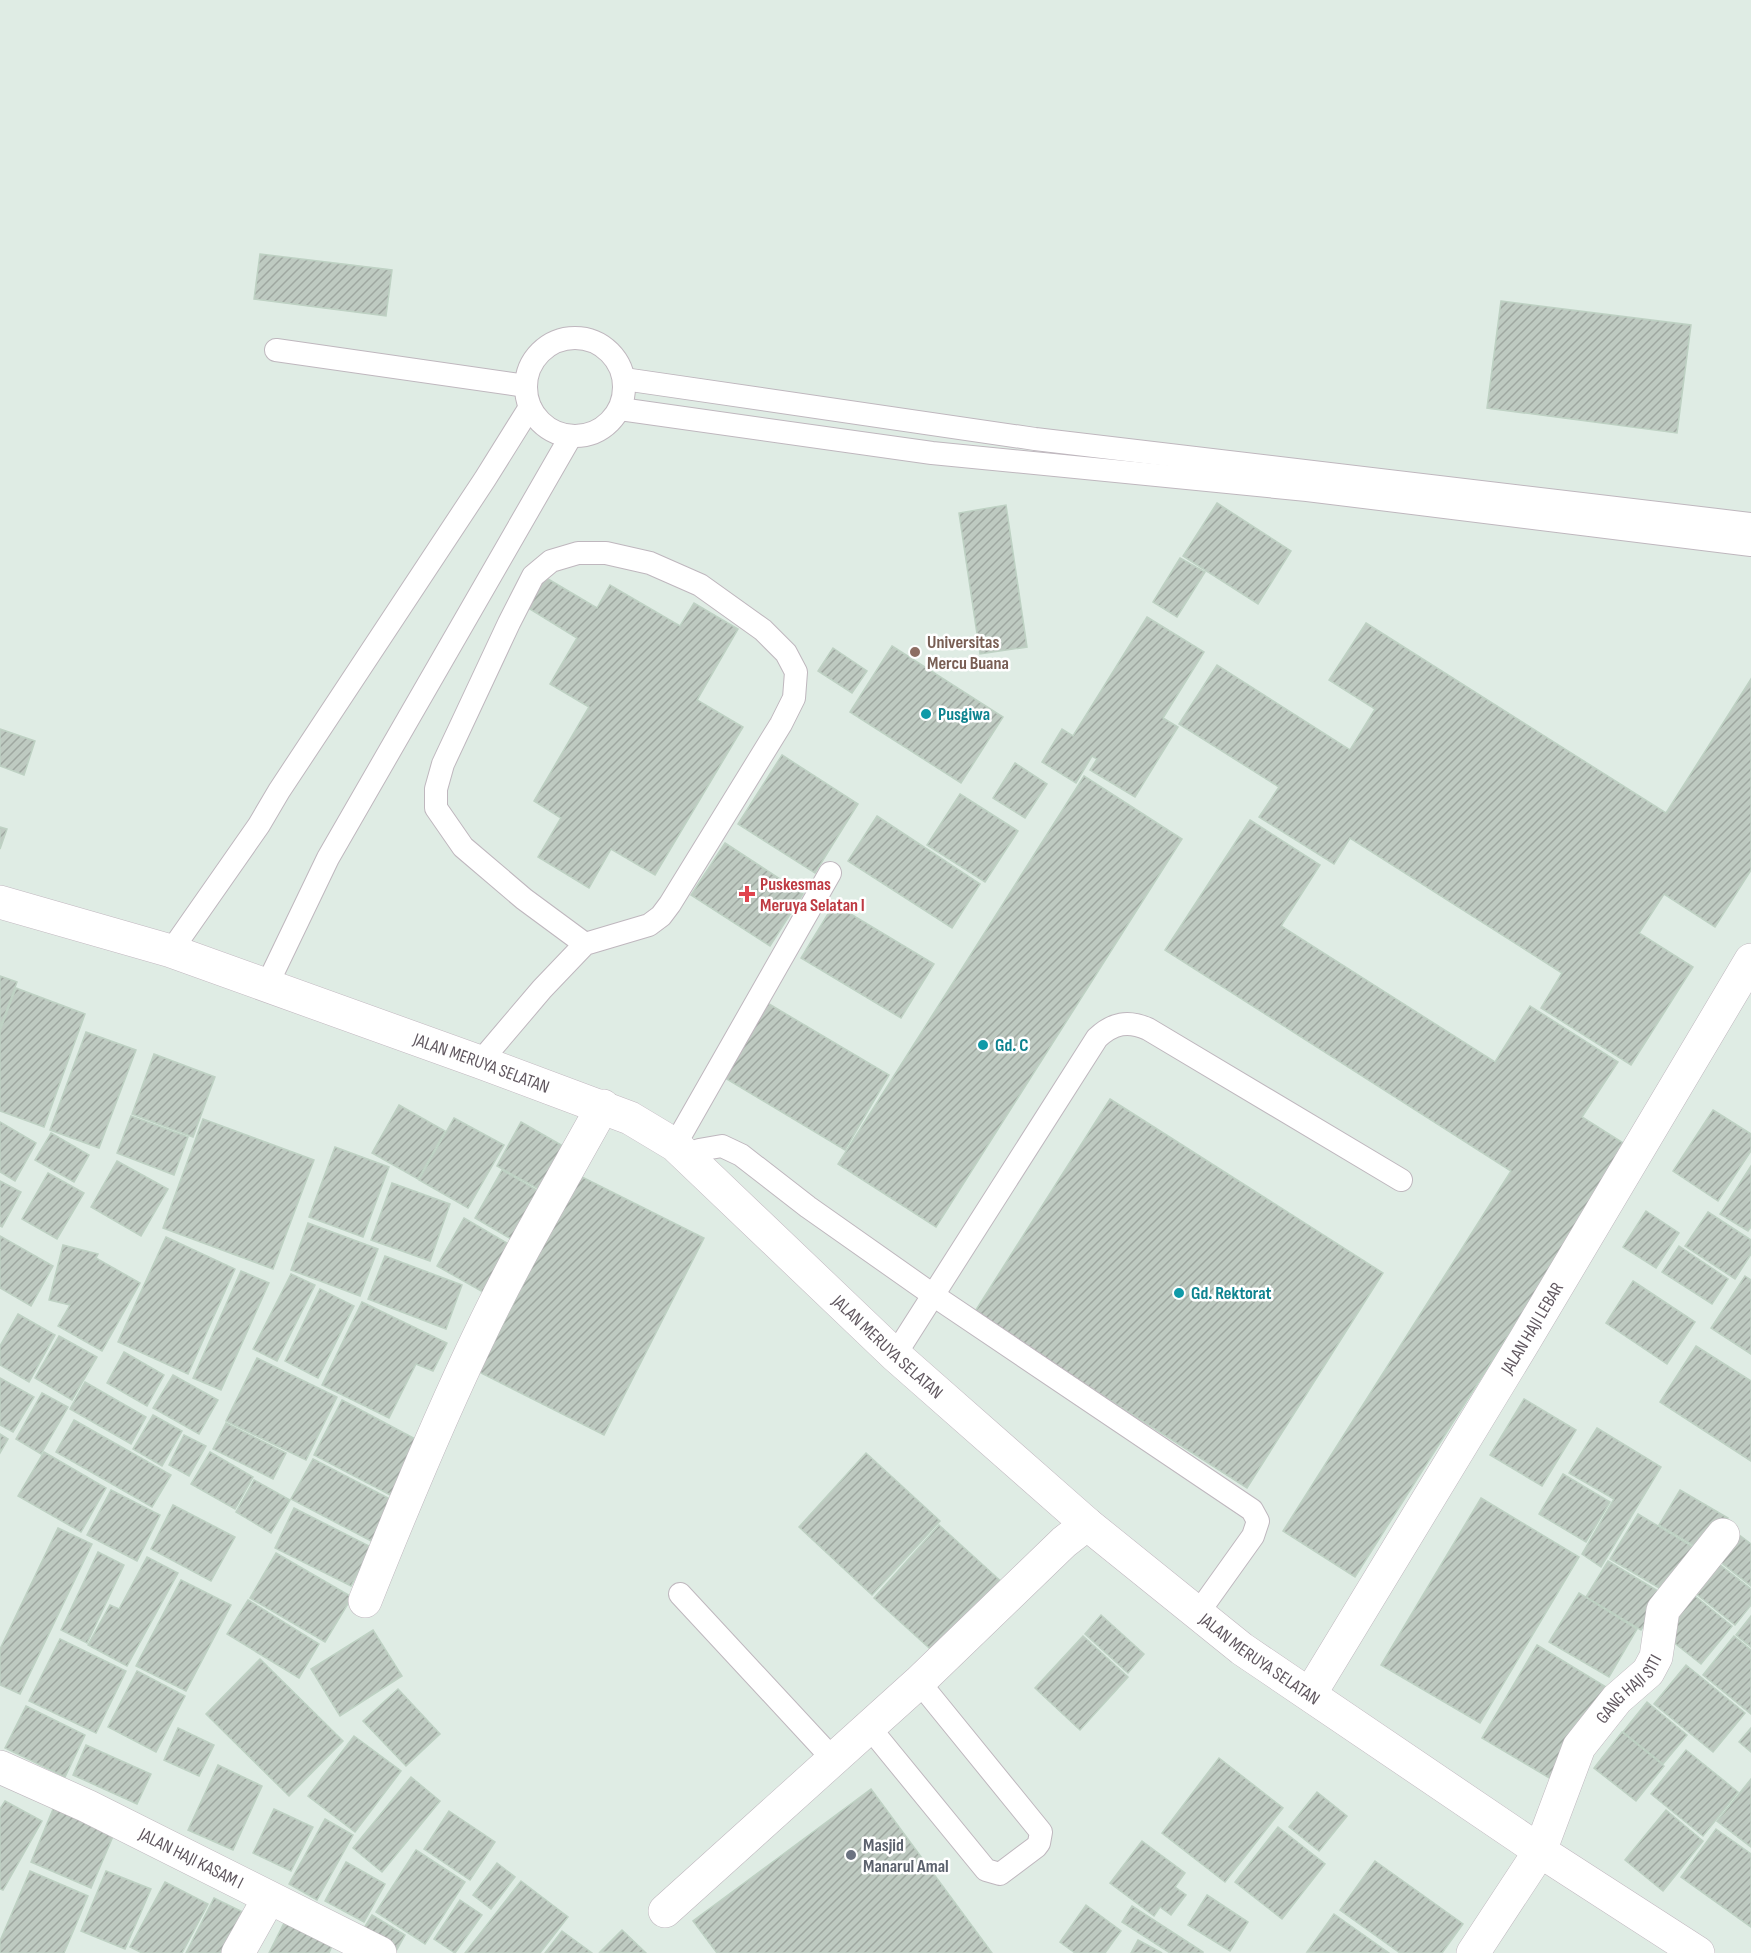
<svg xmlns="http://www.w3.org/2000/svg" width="1751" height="1953" font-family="'Sofia Sans Condensed',sans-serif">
	<defs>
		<pattern id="building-hatch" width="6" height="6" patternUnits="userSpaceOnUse" patternTransform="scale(1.5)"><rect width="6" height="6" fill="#becac1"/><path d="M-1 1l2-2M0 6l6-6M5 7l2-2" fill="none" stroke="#9ea7a0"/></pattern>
	</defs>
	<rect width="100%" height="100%" fill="#dfece4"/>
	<g fill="url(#building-hatch)" stroke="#bed1c3" stroke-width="1.5">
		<polygon points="260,254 392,270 386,316 254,299"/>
		<polygon points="1501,301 1691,325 1677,433 1487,408"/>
		<polygon points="1217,503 1291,551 1258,604 1183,556"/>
		<polygon points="1006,505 1027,647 980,654 959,513"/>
		<polygon points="1180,558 1205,572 1177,617 1153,602"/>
		<polygon points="543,576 597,608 610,585 680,626 694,603 738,629 697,700 743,727 655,875 611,849 589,888 538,857 561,818 534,801 589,707 550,684 577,638 525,606"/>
		<polygon points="1147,617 1204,652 1163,718 1178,727 1135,797 1090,770 1097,759 1092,756 1076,783 1042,762 1062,729 1073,736"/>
		<polygon points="1366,623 1666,813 1751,679 1751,870 1715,927 1664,894 1639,933 1693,967 1631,1065 1541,1008 1562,973 1350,838 1334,864 1259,817 1279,787 1179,724 1217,665 1350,750 1375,709 1329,680"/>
		<polygon points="892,646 1003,717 961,783 850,712"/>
		<polygon points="833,648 867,671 852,693 818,671"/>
		<polygon points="0,729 35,741 24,775 0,766"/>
		<polygon points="782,755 858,804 815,873 738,824"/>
		<polygon points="1015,763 1047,784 1025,818 993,798"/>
		<polygon points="1084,776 1182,839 936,1227 838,1164"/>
		<polygon points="960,794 1018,831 985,882 927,845"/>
		<polygon points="877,816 980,884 952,928 848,861"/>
		<polygon points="1250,820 1320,865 1281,926 1495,1062 1530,1006 1618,1062 1582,1117 1628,1146 1355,1577 1283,1531 1511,1171 1165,950"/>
		<polygon points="0,827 7,829 0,849"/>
		<polygon points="725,843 803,894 770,946 691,895"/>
		<polygon points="834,904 934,964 901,1018 801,958"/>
		<polygon points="0,976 17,982 0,1028"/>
		<polygon points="16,988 85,1014 44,1127 0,1111 0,1031"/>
		<polygon points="764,1001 889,1075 845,1150 720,1075"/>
		<polygon points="86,1032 136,1050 99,1148 50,1130"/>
		<polygon points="154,1054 215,1077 193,1137 132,1114"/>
		<polygon points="1110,1099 1383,1273 1247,1488 974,1313"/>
		<polygon points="399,1105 445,1131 418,1179 372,1153"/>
		<polygon points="1713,1110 1751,1134 1751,1151 1718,1201 1673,1171"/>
		<polygon points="131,1116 188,1137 174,1175 117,1153"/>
		<polygon points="454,1118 504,1145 468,1208 419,1180"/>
		<polygon points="203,1119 314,1160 273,1269 163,1228"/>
		<polygon points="0,1122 36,1143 15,1181 0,1172"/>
		<polygon points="521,1122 570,1150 546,1193 497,1166"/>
		<polygon points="51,1133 89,1155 74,1182 35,1160"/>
		<polygon points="335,1147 389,1167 363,1237 309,1217"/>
		<polygon points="117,1161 168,1189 141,1236 91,1207"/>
		<polygon points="1751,1166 1751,1227 1748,1231 1720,1214"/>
		<polygon points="502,1170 540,1192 513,1240 475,1218"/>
		<polygon points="48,1173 84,1193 57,1239 22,1219"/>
		<polygon points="578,1175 704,1238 604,1435 479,1372"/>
		<polygon points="0,1181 21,1192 2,1227 0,1226"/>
		<polygon points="392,1183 450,1204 430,1261 371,1240"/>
		<polygon points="1646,1211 1679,1233 1656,1268 1623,1247"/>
		<polygon points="1708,1212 1751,1240 1751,1254 1735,1279 1685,1246"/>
		<polygon points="464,1218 517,1249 490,1296 437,1266"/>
		<polygon points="308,1223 378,1249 360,1296 291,1270"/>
		<polygon points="0,1236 53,1266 31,1306 0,1288"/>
		<polygon points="166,1237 235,1269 188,1374 118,1342"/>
		<polygon points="63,1245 98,1254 95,1260 96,1258 140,1283 102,1351 58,1326 70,1305 49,1300"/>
		<polygon points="1679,1246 1728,1279 1712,1304 1662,1272"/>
		<polygon points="385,1256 462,1285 446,1329 368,1299"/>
		<polygon points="241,1271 269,1283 221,1390 193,1378"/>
		<polygon points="291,1274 315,1285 277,1361 253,1349"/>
		<polygon points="1745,1276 1751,1280 1751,1354 1711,1328"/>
		<polygon points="1633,1281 1695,1322 1667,1364 1606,1323"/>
		<polygon points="320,1289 354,1306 318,1378 285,1361"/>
		<polygon points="362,1302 447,1343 433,1371 416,1364 389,1418 322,1385"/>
		<polygon points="18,1314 55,1335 29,1382 0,1365 0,1346"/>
		<polygon points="59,1336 97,1357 72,1400 35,1378"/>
		<polygon points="1696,1346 1751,1381 1751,1461 1660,1402"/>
		<polygon points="124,1352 164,1375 147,1406 107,1383"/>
		<polygon points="257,1358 337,1397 306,1460 226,1421"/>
		<polygon points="173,1375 218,1400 199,1434 153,1408"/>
		<polygon points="0,1378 34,1397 13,1432 0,1425"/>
		<polygon points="85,1382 146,1417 131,1444 70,1409"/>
		<polygon points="42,1393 68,1407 41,1454 16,1439"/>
		<polygon points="1524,1399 1576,1430 1542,1486 1490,1455"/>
		<polygon points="342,1400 423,1443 394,1497 314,1455"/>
		<polygon points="153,1415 182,1431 162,1466 133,1449"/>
		<polygon points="74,1420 171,1475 152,1507 56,1452"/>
		<polygon points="226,1423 286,1453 273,1479 213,1449"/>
		<polygon points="1597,1428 1661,1467 1601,1567 1582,1554 1614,1499 1569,1473"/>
		<polygon points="0,1434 8,1439 0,1453"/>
		<polygon points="184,1435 206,1446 189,1476 169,1465"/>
		<polygon points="44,1452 106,1488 81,1532 18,1496"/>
		<polygon points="210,1452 253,1477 235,1509 191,1484"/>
		<polygon points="866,1453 940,1521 872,1595 799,1527"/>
		<polygon points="313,1459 394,1501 373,1542 291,1499"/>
		<polygon points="1563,1474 1610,1502 1586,1542 1539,1514"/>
		<polygon points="254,1480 290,1500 271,1533 236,1512"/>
		<polygon points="111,1490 160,1515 137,1561 87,1535"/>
		<polygon points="1680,1490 1728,1518 1706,1553 1659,1525"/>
		<polygon points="1481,1498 1579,1557 1480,1723 1381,1665"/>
		<polygon points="173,1505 235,1537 211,1581 151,1549"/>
		<polygon points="294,1508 371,1547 351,1586 275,1548"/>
		<polygon points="1638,1514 1698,1550 1671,1595 1610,1559"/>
		<polygon points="939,1525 1005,1585 939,1657 874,1598"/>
		<polygon points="58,1528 92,1544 20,1694 0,1685 0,1649"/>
		<polygon points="1738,1534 1751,1544 1751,1586 1718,1560"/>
		<polygon points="98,1552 124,1565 87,1643 61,1630"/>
		<polygon points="276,1553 352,1597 325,1642 250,1598"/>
		<polygon points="147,1557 178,1573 127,1666 88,1645 110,1605 119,1609"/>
		<polygon points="1608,1561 1663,1594 1641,1630 1586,1597"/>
		<polygon points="1719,1564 1751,1589 1751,1605 1735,1625 1695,1593"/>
		<polygon points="181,1580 231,1605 186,1691 136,1666"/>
		<polygon points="1579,1593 1637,1629 1609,1677 1549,1642"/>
		<polygon points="1695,1596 1732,1626 1701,1664 1663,1634"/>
		<polygon points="248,1600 319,1644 299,1678 227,1634"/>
		<polygon points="1101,1615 1144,1654 1128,1673 1085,1634"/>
		<polygon points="1751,1616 1751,1647 1736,1635"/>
		<polygon points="373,1630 402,1676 340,1716 311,1669"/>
		<polygon points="1083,1636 1128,1677 1080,1730 1035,1688"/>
		<polygon points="1734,1636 1751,1650 1751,1714 1703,1675"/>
		<polygon points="60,1639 126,1671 96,1733 29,1701"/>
		<polygon points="1537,1645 1606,1687 1551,1779 1482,1738"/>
		<polygon points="260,1659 343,1741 289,1796 206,1714"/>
		<polygon points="1686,1665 1745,1713 1713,1752 1654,1704"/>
		<polygon points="137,1671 185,1696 156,1752 108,1727"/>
		<polygon points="398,1689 440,1734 406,1766 363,1721"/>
		<polygon points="1647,1702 1687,1735 1663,1764 1623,1732"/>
		<polygon points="26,1706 85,1735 65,1777 5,1748"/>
		<polygon points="178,1728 214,1745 199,1776 164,1760"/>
		<polygon points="1751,1728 1751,1752 1739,1742"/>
		<polygon points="1622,1732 1664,1766 1636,1801 1594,1768"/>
		<polygon points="354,1736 401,1771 355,1832 308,1796"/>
		<polygon points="86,1745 151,1774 137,1804 73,1775"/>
		<polygon points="1686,1750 1738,1792 1703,1836 1651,1794"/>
		<polygon points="1219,1758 1283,1808 1225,1882 1162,1833"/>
		<polygon points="218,1765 262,1786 233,1850 188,1830"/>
		<polygon points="411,1777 440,1801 382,1872 353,1848"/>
		<polygon points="1751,1779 1751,1847 1717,1821"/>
		<polygon points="871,1789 992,1953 717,1953 693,1921"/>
		<polygon points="1317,1792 1347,1816 1319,1851 1289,1827"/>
		<polygon points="5,1801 42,1821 3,1890 0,1889 0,1809"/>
		<polygon points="56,1802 117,1827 91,1888 31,1862"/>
		<polygon points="274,1809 313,1827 291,1871 253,1853"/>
		<polygon points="1666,1810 1703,1841 1663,1891 1625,1860"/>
		<polygon points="449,1811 495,1842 470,1880 424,1849"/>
		<polygon points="325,1819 353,1835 317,1900 289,1884"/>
		<polygon points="1278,1827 1325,1864 1282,1919 1235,1882"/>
		<polygon points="1716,1829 1751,1854 1751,1927 1681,1877"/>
		<polygon points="1142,1841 1185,1873 1175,1887 1186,1895 1171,1915 1160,1907 1154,1916 1110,1883"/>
		<polygon points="416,1850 465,1882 425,1944 376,1912"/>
		<polygon points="1375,1861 1463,1924 1442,1953 1400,1953 1340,1910"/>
		<polygon points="346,1862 385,1884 364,1922 325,1901"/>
		<polygon points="497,1863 515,1877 491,1909 473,1895"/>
		<polygon points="30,1871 88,1896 64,1953 0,1953 0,1941"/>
		<polygon points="106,1871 151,1889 125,1949 81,1931"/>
		<polygon points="521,1881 568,1917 540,1953 465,1953"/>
		<polygon points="165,1882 208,1904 182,1953 142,1953 130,1947"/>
		<polygon points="1207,1895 1248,1922 1230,1951 1188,1925"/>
		<polygon points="214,1898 251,1916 232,1953 186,1953"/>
		<polygon points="460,1900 482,1915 455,1953 434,1939"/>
		<polygon points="1086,1905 1121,1931 1105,1953 1075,1953 1060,1942"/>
		<polygon points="1132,1906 1203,1952 1203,1953 1170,1953 1122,1922"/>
		<polygon points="1334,1914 1389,1953 1307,1952"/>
		<polygon points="372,1915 405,1935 395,1953 361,1933"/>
		<polygon points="287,1917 334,1941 329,1953 269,1953"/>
		<polygon points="622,1930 646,1953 600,1952"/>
		<polygon points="562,1931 592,1953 545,1953"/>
		<polygon points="1138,1940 1162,1953 1131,1953"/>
	</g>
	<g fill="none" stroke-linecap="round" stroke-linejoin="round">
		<g stroke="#bfb7be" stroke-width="24">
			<g id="service">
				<circle cx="575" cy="387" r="49"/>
				<polyline points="276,350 526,386"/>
				<polyline points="624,379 1035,439 1751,524"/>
				<polyline points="620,409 932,453 1307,490 1751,545"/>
				<polyline points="171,951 259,825 279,791 485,479 530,407"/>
				<polyline points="267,985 328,858 571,436"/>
				<polyline points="480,1062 542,989 585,944 524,899 463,847 436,808 436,789 443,764 509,623 533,576 551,561 578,553 606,553 650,563 700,585 763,630 786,653 796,672 794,698 781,724 670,904 661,916 649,925 585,944"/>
				<polyline points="675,1145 830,873"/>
				<polyline points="689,1158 699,1150 722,1146 741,1155 808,1207 933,1295 1252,1510 1258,1521 1253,1536 1198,1613"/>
				<path d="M895,1355L1097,1038C1113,1023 1128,1020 1148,1029L1401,1180"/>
				<polyline points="680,1594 833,1759"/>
				<polyline points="869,1727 986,1870 1000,1874 1036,1847 1039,1843 1041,1832 919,1682"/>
			</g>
		</g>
		<g stroke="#bfb7be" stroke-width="34">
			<g id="minor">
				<path d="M365,1601C401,1511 438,1421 480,1334C517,1256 561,1182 603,1106"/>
				<path id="s1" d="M1310,1694L1525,1340L1751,960"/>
				<path id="s2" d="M0,1767L87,1806L380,1953"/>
				<path id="s3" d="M1540,1851L1579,1747L1617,1699L1648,1672L1656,1657L1663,1610L1723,1535"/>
				<polyline points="665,1911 919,1682 1064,1542 1087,1524"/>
				<polyline points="238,1953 269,1898"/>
			</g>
		</g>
		<g stroke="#bfb7be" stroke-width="34">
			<polyline id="tertiary" points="1473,1953 1540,1851"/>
		</g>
		<g stroke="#c2b8c0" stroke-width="34">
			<g id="secondary">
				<path id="s4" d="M0,902L171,951L480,1062L630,1118L675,1145L895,1355L1087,1524L1242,1649L1540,1851L1698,1953"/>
			</g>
		</g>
		<use href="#service" stroke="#fff" stroke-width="22"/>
		<use href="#minor" stroke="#fff" stroke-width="33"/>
		<use href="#tertiary" stroke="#fff" stroke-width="33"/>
		<use href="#secondary" stroke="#fff" stroke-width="33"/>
	</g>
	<circle fill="#8d6e63" stroke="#fff" stroke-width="2" cx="915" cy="652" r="6"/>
	<g fill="#0f9aa8" stroke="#fff" stroke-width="2">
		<circle cx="926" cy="714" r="6"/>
		<circle cx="983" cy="1045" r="6"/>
		<circle cx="1179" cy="1293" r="6"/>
	</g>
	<path fill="#e0444e" stroke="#fff" stroke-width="2" d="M744 885h6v6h6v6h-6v6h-6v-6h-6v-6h6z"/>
	<circle fill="#6b7280" stroke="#fff" stroke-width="2" cx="851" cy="1855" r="6"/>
	<g text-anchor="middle" stroke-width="5" stroke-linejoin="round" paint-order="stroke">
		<g font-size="18" font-weight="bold" fill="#785e54" stroke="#fff" text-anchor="start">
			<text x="927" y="648">Universitas<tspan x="927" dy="21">Mercu Buana</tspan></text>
		</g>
		<g font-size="18" font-weight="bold" fill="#0d838f" stroke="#fff" text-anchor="start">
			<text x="938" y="720">Pusgiwa</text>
			<text x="995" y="1051">Gd. C</text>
			<text x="1191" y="1299">Gd. Rektorat</text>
		</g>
		<g font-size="18" font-weight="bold" fill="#be3a42" stroke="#fff" text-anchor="start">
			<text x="760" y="890">Puskesmas<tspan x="760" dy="21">Meruya Selatan I</tspan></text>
		</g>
		<g font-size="18" fill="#615860" stroke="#fff">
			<text dy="6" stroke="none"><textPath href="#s4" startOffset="508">JALAN MERUYA SELATAN</textPath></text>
			<text dy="6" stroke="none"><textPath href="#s1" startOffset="428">JALAN HAJI LEBAR</textPath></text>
			<text dy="6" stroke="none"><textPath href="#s4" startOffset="1012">JALAN MERUYA SELATAN</textPath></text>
			<text dy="6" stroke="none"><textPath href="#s4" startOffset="1498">JALAN MERUYA SELATAN</textPath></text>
			<text dy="6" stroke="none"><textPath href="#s3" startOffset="188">GANG HAJI SITI</textPath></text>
			<text dy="6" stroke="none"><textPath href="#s2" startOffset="212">JALAN HAJI KASAM I</textPath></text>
		</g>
		<g font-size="18" font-weight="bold" fill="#5b616d" stroke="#fff" text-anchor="start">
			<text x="863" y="1851">Masjid<tspan x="863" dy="21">Manarul Amal</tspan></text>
		</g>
	</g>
</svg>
